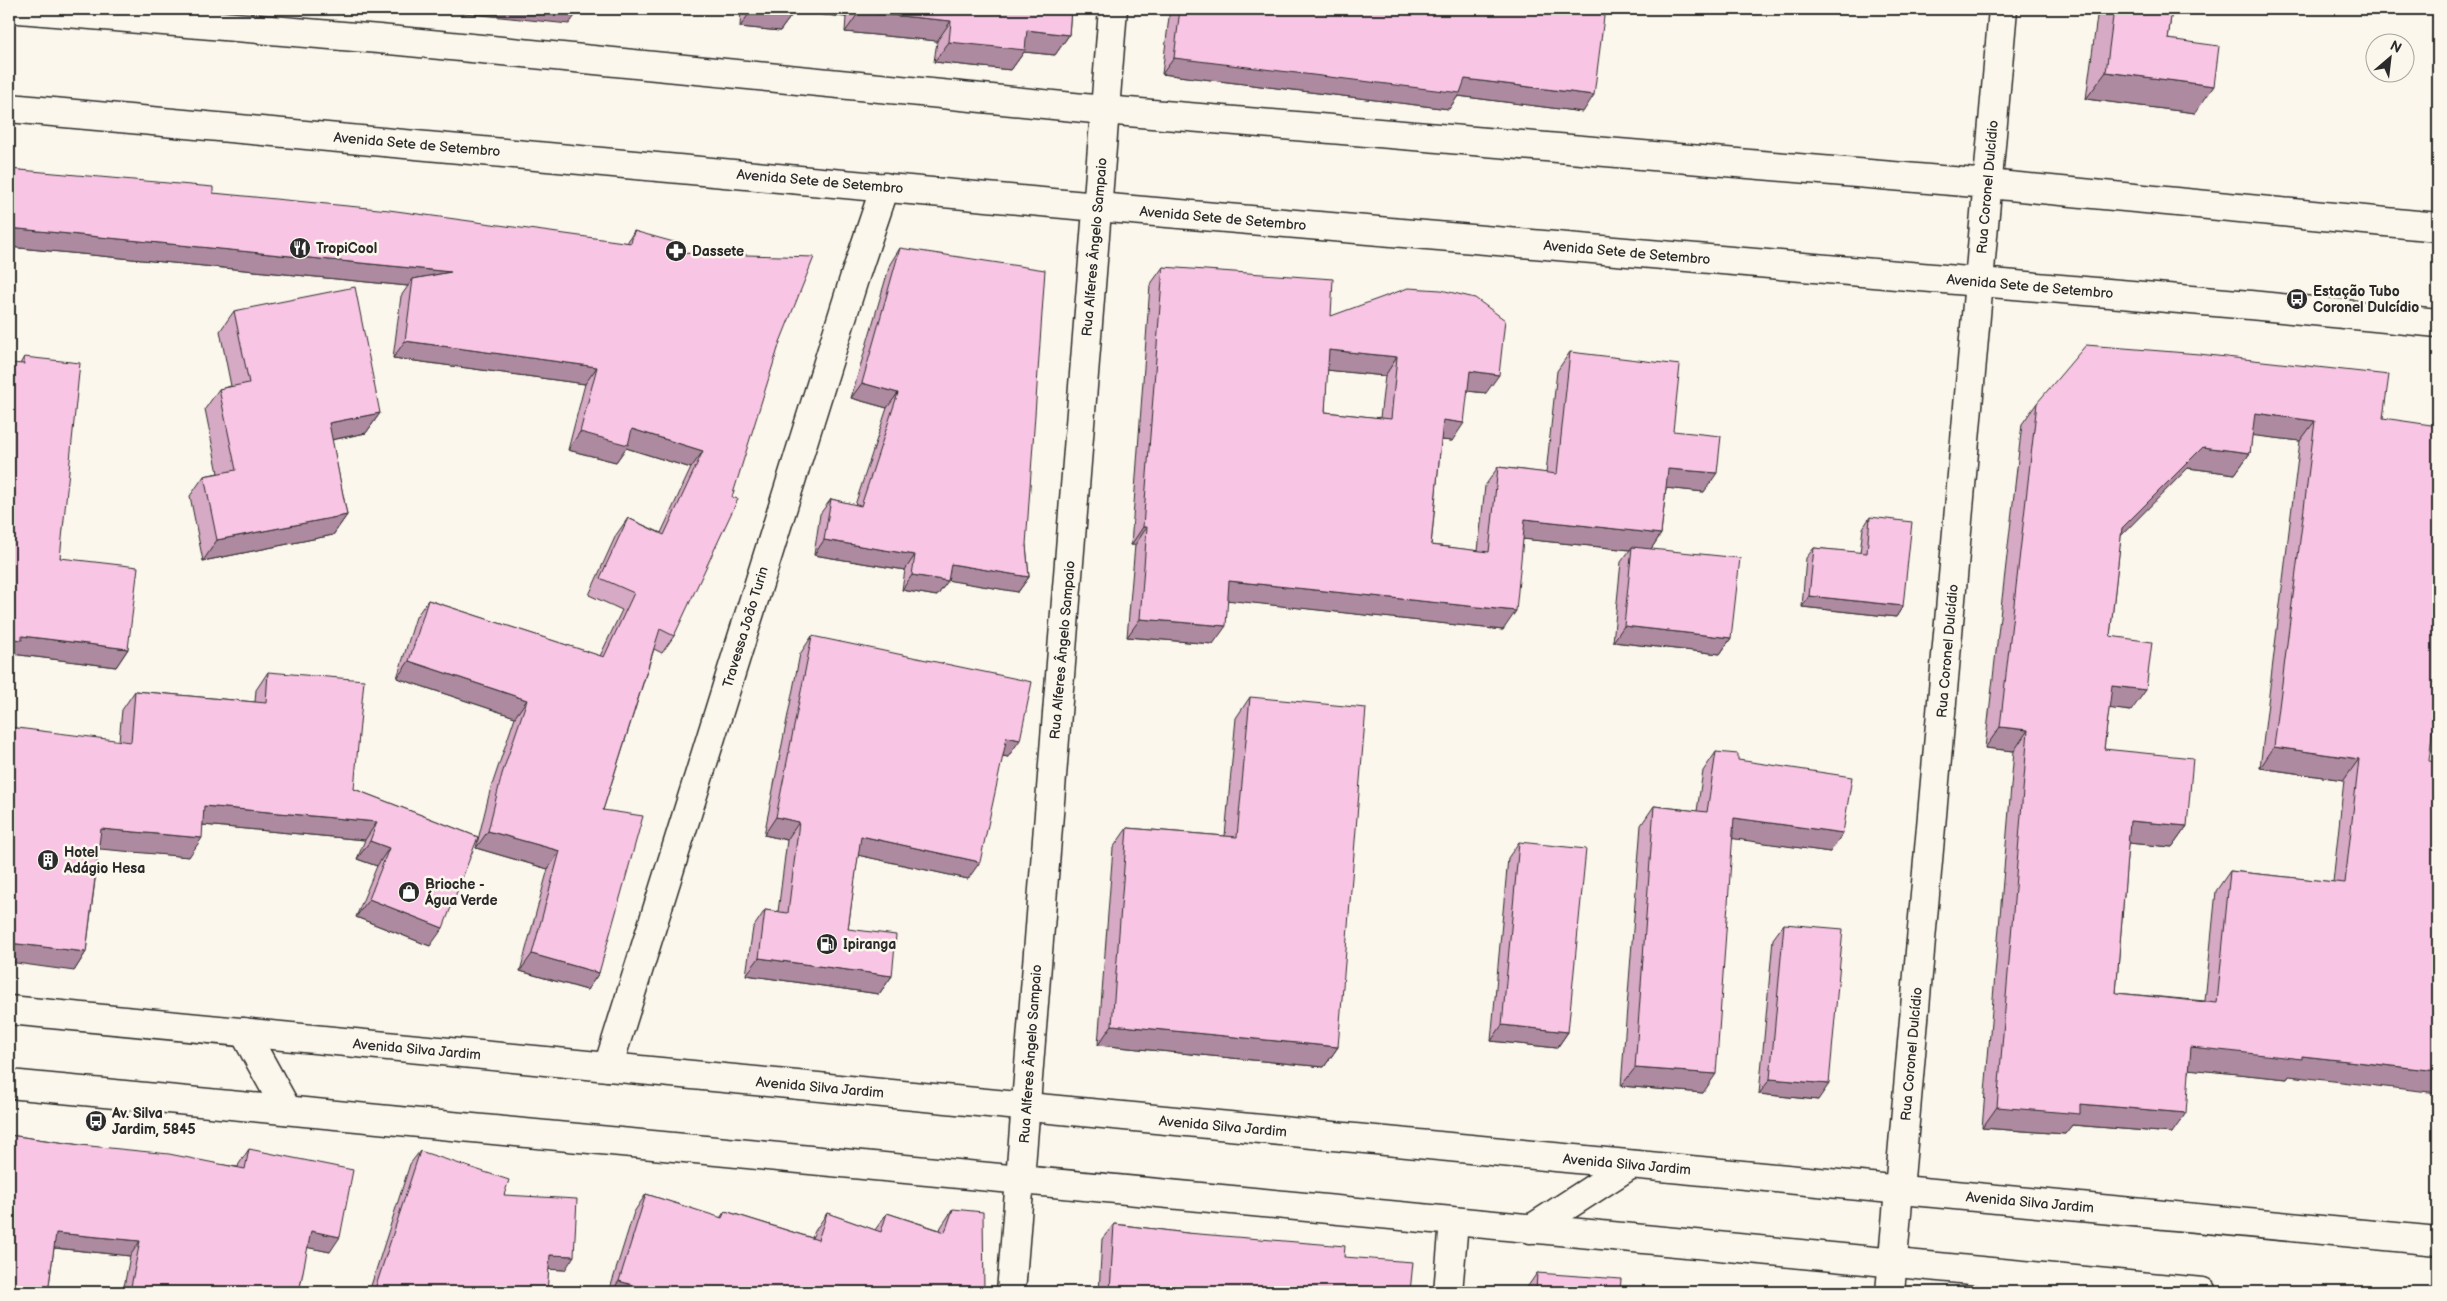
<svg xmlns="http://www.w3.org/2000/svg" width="2447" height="1301" font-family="'Balsamiq Sans',sans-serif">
	<rect width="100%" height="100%" fill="#fbf7ec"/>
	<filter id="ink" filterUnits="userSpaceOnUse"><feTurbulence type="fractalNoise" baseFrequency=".02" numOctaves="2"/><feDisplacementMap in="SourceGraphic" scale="10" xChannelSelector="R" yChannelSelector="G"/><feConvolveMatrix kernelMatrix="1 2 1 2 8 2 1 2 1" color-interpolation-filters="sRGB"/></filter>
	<g filter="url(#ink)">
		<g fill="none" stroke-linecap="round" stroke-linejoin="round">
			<g stroke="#2b2b2b" stroke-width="31">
				<g id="minor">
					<polyline points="608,1067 854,279 885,187"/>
					<polyline points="1448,1292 1454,1222"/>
					<polyline points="1890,1292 2003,9"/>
				</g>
			</g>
			<g stroke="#2b2b2b" stroke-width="31">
				<g id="major">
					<polyline points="19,9 379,39 1104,110 1988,184 2438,227"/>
					<polyline points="9,108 1097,207 2250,305 2438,323"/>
					<polyline points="9,1010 2438,1241"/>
					<polyline points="244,1032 287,1110"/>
					<polyline points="9,1084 2202,1292"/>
					<polyline points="1531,1229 1630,1165"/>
					<polyline points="1011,1292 1113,9"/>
				</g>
			</g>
			<use href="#minor" stroke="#fbf7ec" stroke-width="28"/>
			<use href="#major" stroke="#fbf7ec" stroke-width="28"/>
		</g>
		<g fill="#d6a9c4" stroke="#2b2b2b" fill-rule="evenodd">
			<polygon points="741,9 1071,9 1069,35 1055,55 1024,52 1011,70 934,62 937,41 845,32 846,17 794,12 780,31 740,27"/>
			<polygon points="1170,9 1605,9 1583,112 1458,96 1449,109 1162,74"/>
			<polygon points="2098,9 2172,9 2168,39 2195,113 2086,99"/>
			<polygon points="9,169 627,243 634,231 679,253 780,342 674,636 662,653 654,649 603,810 599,973 587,990 520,971 548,869 476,848 490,791 515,717 397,678 416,617 428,600 600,656 622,610 589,595 616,535 628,518 661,533 691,468 626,448 616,462 568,450 585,384 393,358 401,296 408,286 9,247"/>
			<polygon points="900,248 1026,545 1029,577 1018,592 948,580 937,596 902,590 905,570 814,555 820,514 831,499 855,505 887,408 851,398 890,264"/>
			<path d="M1163,267L1331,316L1486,393L1468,391L1452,441L1441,440L1431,545L1478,551L1485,486L1498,467L1546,473L1557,371L1570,352L1673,431L1704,492L1666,488L1661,534L1651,549L1731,638L1720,654L1613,642L1621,562L1630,550L1523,539L1503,630L1228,600L1213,644L1127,637L1135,545H1131L1150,285ZM1327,370L1385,376L1380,418L1325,412Z"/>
			<polygon points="234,311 380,413 366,433 332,440 347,515 333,535 203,561 190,496 204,476 218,473 205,409 219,389 231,386 220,331"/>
			<polygon points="24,357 60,558 128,649 116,667 12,654 9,658 20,364"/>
			<path d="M2037,403L2383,418L2438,680L2289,1076L2287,1079L2190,1069L2172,1133L2072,1125L2065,1134L1982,1128L2014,751L1985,748L2022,424ZM2252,435L2300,441L2260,768L2344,780L2333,882L2230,871L2216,891L2205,1001L2116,993L2128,843L2172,847L2187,826L2104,749L2109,708L2131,711L2110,636L2121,535L2188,468L2235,474L2250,453Z"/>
			<polygon points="1870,517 1903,606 1896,617 1802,607 1806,558 1814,548 1860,553 1863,528"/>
			<polygon points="812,636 1008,757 1002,756 968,879 858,855 848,929 892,976 879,994 746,975 753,928 765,910 778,912 787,840 764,835 800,654"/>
			<polygon points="268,672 354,789 478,837 430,946 356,917 377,866 357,859 365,840 203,825 189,857 99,848 86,952 74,971 119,741 122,710 135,691 255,702 256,690"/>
			<polygon points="1250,697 1338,1047 1324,1067 1098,1045 1113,848 1127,828 1225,836 1236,718"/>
			<polygon points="1716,752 1738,760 1830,852 1732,838 1703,1093 1621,1086 1641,825 1654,806 1697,811 1703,771"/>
			<polygon points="1519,842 1568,1032 1557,1048 1491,1041 1508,858"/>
			<polygon points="1784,924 1818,1100 1759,1094 1773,939"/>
			<polygon points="9,1135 238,1167 239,1164 249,1149 330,1252 307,1247 300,1287 326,1292 123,1292 130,1256 54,1248 48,1292 9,1292"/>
			<polygon points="420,1151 504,1195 565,1270 548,1269 547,1292 369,1292 410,1164"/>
			<polygon points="646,1194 720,1218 725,1211 812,1238 815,1231 827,1213 875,1230 887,1213 940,1230 941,1227 953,1209 984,1292 609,1292 634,1212"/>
			<polygon points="1114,1224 1187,1233 1344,1257 1410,1292 1099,1292 1102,1239"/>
			<polygon points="1537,1273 1620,1292 1526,1292 1526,1289"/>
		</g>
		<g fill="#ae8aa0" stroke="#2b2b2b">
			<polygon points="423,9 580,9 569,24"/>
			<polygon points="752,9 852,9 846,17 794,12 780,31 740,27"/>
			<polygon points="859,12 951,21 937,41 845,32"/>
			<polygon points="1027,30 1069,35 1055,55 1024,52 1011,70 934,62 949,42"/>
			<polygon points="1174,58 1465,79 1594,95 1583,112 1458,96 1449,109 1162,74"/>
			<polygon points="2106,72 2214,86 2195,113 2086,99"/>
			<polygon points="9,228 451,272 413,279 408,286 9,247"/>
			<polygon points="405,341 597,367 585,384 393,358"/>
			<polygon points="1329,350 1397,357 1385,376 1316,369"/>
			<polygon points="1470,371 1499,375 1486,393 1457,390"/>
			<polygon points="862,383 898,393 887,408 851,398"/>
			<polygon points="380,413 366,433 315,443 329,423"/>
			<polygon points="2255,413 2315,421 2300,441 2240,434"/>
			<polygon points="1443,420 1464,423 1452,441 1431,439"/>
			<polygon points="632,429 703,451 691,468 626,448 616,462 568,450 580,432"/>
			<polygon points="2203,447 2250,453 2235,474 2188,468 2108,549 2122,528"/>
			<polygon points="1668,469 1717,473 1704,492 1655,487"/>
			<polygon points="347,515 333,535 203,561 217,540"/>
			<polygon points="1525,519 1661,534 1649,552 1632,547 1630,550 1512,538"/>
			<polygon points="1143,527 1147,527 1135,545 1131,545"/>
			<polygon points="824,540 915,555 905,570 814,555"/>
			<polygon points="951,564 1029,577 1018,592 940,579"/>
			<polygon points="912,575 948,581 937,596 902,590"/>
			<polygon points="1229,581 1516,611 1503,630 1216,599"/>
			<polygon points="1809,596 1903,606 1896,617 1802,607"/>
			<polygon points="1140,619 1226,626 1213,644 1127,637"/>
			<polygon points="1624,626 1731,638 1720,654 1613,642"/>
			<polygon points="22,636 128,649 116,667 12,654 9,658 9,638"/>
			<polygon points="409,661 527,700 515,717 397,678"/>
			<polygon points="2112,686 2146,690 2131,711 2097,707"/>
			<polygon points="2000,727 2028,730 2014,751 1985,748"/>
			<polygon points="1007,737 1020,740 1008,757 994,754"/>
			<polygon points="2274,747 2359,759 2344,780 2260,768"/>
			<polygon points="204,806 377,822 365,840 192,824"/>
			<polygon points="776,817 799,822 787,840 764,835"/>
			<polygon points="1734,818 1843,833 1830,852 1721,837"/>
			<polygon points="2130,821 2187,826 2172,847 2116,842"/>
			<polygon points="101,829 202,838 189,857 89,848"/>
			<polygon points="488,831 560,851 548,869 476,848"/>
			<polygon points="861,836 980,862 968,879 848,853"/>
			<polygon points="370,841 389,848 377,866 357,859"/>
			<polygon points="369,899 443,928 430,946 356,917"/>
			<polygon points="9,943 86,952 74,971 9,962"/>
			<polygon points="532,954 599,973 587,990 520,971"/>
			<polygon points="759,958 892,976 879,994 746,975"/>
			<polygon points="1112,1025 1338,1047 1324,1067 1098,1045"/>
			<polygon points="1502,1025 1568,1032 1557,1048 1491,1041"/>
			<polygon points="2191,1047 2302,1056 2438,1071 2438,1093 2289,1076 2287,1079 2177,1068"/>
			<polygon points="1635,1068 1716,1074 1703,1093 1621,1086"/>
			<polygon points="1770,1079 1829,1084 1818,1100 1759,1094"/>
			<polygon points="2080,1104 2186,1113 2172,1133 2072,1125 2065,1134 1982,1128 1997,1107"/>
			<polygon points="311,1231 340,1237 330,1252 300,1246"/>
			<polygon points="56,1233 140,1241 130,1256 46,1247"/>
			<polygon points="550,1255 574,1256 565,1270 540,1269"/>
			<polygon points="619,1281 656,1292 611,1292"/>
		</g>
		<g fill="#f9c5e4" stroke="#2b2b2b" fill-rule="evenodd">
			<polygon points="772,9 794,9 794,11"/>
			<polygon points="859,9 1071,9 1069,35 1027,30 1025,50 949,42 951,21 859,12"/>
			<polygon points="1180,9 1605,9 1594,95 1465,79 1460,93 1174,58"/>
			<polygon points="2114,9 2172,9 2168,39 2219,46 2214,86 2106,72"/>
			<polygon points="9,169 213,187 213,193 389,210 631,243 634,231 681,244 679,253 814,257 780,342 732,497 738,499 674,636 660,629 603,810 643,816 599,973 532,954 560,851 488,831 502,774 527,700 409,661 428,600 604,657 634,593 600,578 628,518 664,535 703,451 632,429 628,445 580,432 597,367 405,341 413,279 451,272 9,228"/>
			<polygon points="900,248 1045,270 1026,545 1029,577 951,564 948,581 912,575 915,555 824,540 831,499 861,506 898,393 862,383"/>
			<path d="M1163,267L1333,279L1331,316L1408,288L1441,290L1475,298L1505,320L1499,375L1470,371L1464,423L1443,420L1431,545L1489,552L1498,467L1557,474L1570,352L1680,365L1673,431L1721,436L1717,473L1668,469L1661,534L1525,519L1516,611L1229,581L1226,626L1140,619L1147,527H1143ZM1329,350L1397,357L1391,419L1325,412Z"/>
			<polygon points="355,287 380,413 329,423 347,515 217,540 204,476 236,470 219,389 249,383 234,311"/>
			<path d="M2086,345L2199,354L2389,375L2383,418L2438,426V680L2429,761L2438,762V1071L2302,1056V1059L2191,1047L2186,1113L2080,1104V1114L1997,1107L2028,730L2000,727L2037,403ZM2255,413L2315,421L2274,747L2359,759L2345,883L2230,871L2217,1003L2116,993L2130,821L2187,826L2193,758L2104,749L2112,686L2146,690L2152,642L2110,636L2122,528L2203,447L2250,453Z"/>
			<polygon points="24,357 80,363 60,558 138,567 128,649 22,636 22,640 9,638 9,363 24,364"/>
			<polygon points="1870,517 1912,522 1903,606 1809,596 1814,548 1867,553"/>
			<polygon points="1632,547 1740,558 1731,638 1624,626"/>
			<polygon points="812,636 1032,682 1020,740 1007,737 980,862 861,836 848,929 896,935 892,976 759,958 765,910 788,913 799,822 776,817"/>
			<polygon points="268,672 364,680 354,789 478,837 443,928 369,899 389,848 370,841 377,822 204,806 202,838 101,829 86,952 9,943 9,727 131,742 135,691 266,703"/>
			<polygon points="1250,697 1366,708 1338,1047 1112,1025 1127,828 1237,837"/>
			<polygon points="1716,752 1738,754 1738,760 1852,777 1843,833 1734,818 1716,1074 1635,1068 1654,806 1707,812"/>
			<polygon points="1519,842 1586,849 1568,1032 1502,1025"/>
			<polygon points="1784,924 1843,929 1829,1084 1770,1079"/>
			<polygon points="9,1135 80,1145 169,1154 245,1169 249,1149 353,1170 340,1237 311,1231 300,1287 326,1292 130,1292 140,1241 56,1233 48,1292 10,1292 12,1275 9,1275"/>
			<polygon points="420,1151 509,1180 504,1195 577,1199 574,1256 550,1255 547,1292 374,1292"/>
			<polygon points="646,1194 722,1218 725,1211 818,1240 827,1213 881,1232 887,1213 945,1232 953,1209 983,1212 984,1292 656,1292 619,1281"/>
			<polygon points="1114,1224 1187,1233 1345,1246 1344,1257 1413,1262 1410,1292 1110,1292"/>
			<polygon points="1537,1273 1621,1279 1620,1292 1536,1292"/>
		</g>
	</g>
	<defs>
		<g id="restaurant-disc" transform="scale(1.125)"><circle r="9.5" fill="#2b2b2b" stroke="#fbf7ec"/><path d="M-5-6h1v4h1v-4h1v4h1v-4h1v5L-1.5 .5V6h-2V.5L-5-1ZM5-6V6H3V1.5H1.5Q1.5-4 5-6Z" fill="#fff"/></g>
		<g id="pharmacy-disc" transform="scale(1.125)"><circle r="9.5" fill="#2b2b2b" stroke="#fbf7ec"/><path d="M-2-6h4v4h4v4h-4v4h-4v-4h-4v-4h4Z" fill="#fff"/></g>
		<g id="bus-disc" transform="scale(1.125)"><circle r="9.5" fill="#2b2b2b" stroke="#fbf7ec"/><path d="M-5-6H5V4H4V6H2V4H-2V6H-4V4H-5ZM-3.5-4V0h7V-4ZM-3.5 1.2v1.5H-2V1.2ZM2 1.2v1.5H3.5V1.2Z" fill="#fff"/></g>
		<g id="building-disc" transform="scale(1.125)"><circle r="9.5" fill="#2b2b2b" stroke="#fbf7ec"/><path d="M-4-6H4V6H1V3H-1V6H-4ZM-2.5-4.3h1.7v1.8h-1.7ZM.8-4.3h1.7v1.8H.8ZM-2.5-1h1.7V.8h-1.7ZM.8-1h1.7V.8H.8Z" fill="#fff"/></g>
		<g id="shop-disc" transform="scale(1.125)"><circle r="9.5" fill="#2b2b2b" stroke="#fbf7ec"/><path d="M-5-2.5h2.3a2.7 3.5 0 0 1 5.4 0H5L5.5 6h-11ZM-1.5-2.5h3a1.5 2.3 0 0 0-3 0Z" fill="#fff"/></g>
		<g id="fuel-disc" transform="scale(1.125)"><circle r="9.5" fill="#2b2b2b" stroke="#fbf7ec"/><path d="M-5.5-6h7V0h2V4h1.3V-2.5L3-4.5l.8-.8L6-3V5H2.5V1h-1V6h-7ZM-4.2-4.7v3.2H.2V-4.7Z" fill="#fff"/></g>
	</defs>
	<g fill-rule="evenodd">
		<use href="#restaurant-disc" x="300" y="248"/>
		<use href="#pharmacy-disc" x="676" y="251"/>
		<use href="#bus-disc" x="2297" y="299"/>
		<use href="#building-disc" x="48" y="860"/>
		<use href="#shop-disc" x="409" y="892"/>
		<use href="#fuel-disc" x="827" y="944"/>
		<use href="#bus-disc" x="96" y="1121"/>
	</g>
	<g text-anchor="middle" stroke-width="5" stroke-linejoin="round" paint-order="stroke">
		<g font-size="14" fill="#2b2b2b" stroke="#fbf7ec">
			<text transform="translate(417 144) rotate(5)" y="5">Avenida Sete de Setembro</text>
			<text transform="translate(820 181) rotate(5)" y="5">Avenida Sete de Setembro</text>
			<text transform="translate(1987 187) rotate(-85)" y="5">Rua Coronel Dulcídio</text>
			<text transform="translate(1223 218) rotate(5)" y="5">Avenida Sete de Setembro</text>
			<text transform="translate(1094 247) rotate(-85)" y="5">Rua Alferes Ângelo Sampaio</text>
			<text transform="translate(1627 252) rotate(5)" y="5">Avenida Sete de Setembro</text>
			<text transform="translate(2030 286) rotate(5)" y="5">Avenida Sete de Setembro</text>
			<text transform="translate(745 627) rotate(-73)" y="5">Travessa João Turin</text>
			<text transform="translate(1062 650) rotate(-85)" y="5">Rua Alferes Ângelo Sampaio</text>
			<text transform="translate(1947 651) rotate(-85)" y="5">Rua Coronel Dulcídio</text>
			<text transform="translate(417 1049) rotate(5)" y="5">Avenida Silva Jardim</text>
			<text transform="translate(1030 1054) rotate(-86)" y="5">Rua Alferes Ângelo Sampaio</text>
			<text transform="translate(1911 1054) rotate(-85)" y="5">Rua Coronel Dulcídio</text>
			<text transform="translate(820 1087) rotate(5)" y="5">Avenida Silva Jardim</text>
			<text transform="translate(1223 1126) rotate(5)" y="5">Avenida Silva Jardim</text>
			<text transform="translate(1627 1164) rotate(5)" y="5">Avenida Silva Jardim</text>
			<text transform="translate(2030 1202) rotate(5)" y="5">Avenida Silva Jardim</text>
		</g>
		<g font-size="14" font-weight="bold" fill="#2b2b2b" stroke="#fbf7ec" text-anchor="start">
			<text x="316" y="253">TropiCool</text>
			<text x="692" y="256">Dassete</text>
			<text x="2313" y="296">Estação Tubo<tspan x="2313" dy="16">Coronel Dulcídio</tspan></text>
			<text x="64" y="857">Hotel<tspan x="64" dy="16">Adágio Hesa</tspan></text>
			<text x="425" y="889">Brioche -<tspan x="425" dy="16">Água Verde</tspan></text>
			<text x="843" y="949">Ipiranga</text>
			<text x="112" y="1118">Av. Silva<tspan x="112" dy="16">Jardim, 5845</tspan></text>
		</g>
	</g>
	<rect width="2447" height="1301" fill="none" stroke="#fbf7ec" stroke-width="30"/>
	<rect x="15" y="15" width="2417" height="1271" fill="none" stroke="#2b2b2b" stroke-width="2" filter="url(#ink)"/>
	<g transform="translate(2390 58) rotate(28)"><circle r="24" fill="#fbf7ec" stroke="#a8a59f"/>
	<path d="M0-4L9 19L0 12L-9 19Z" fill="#2b2b2b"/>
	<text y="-8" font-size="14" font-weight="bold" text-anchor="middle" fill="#2b2b2b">N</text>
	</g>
</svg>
